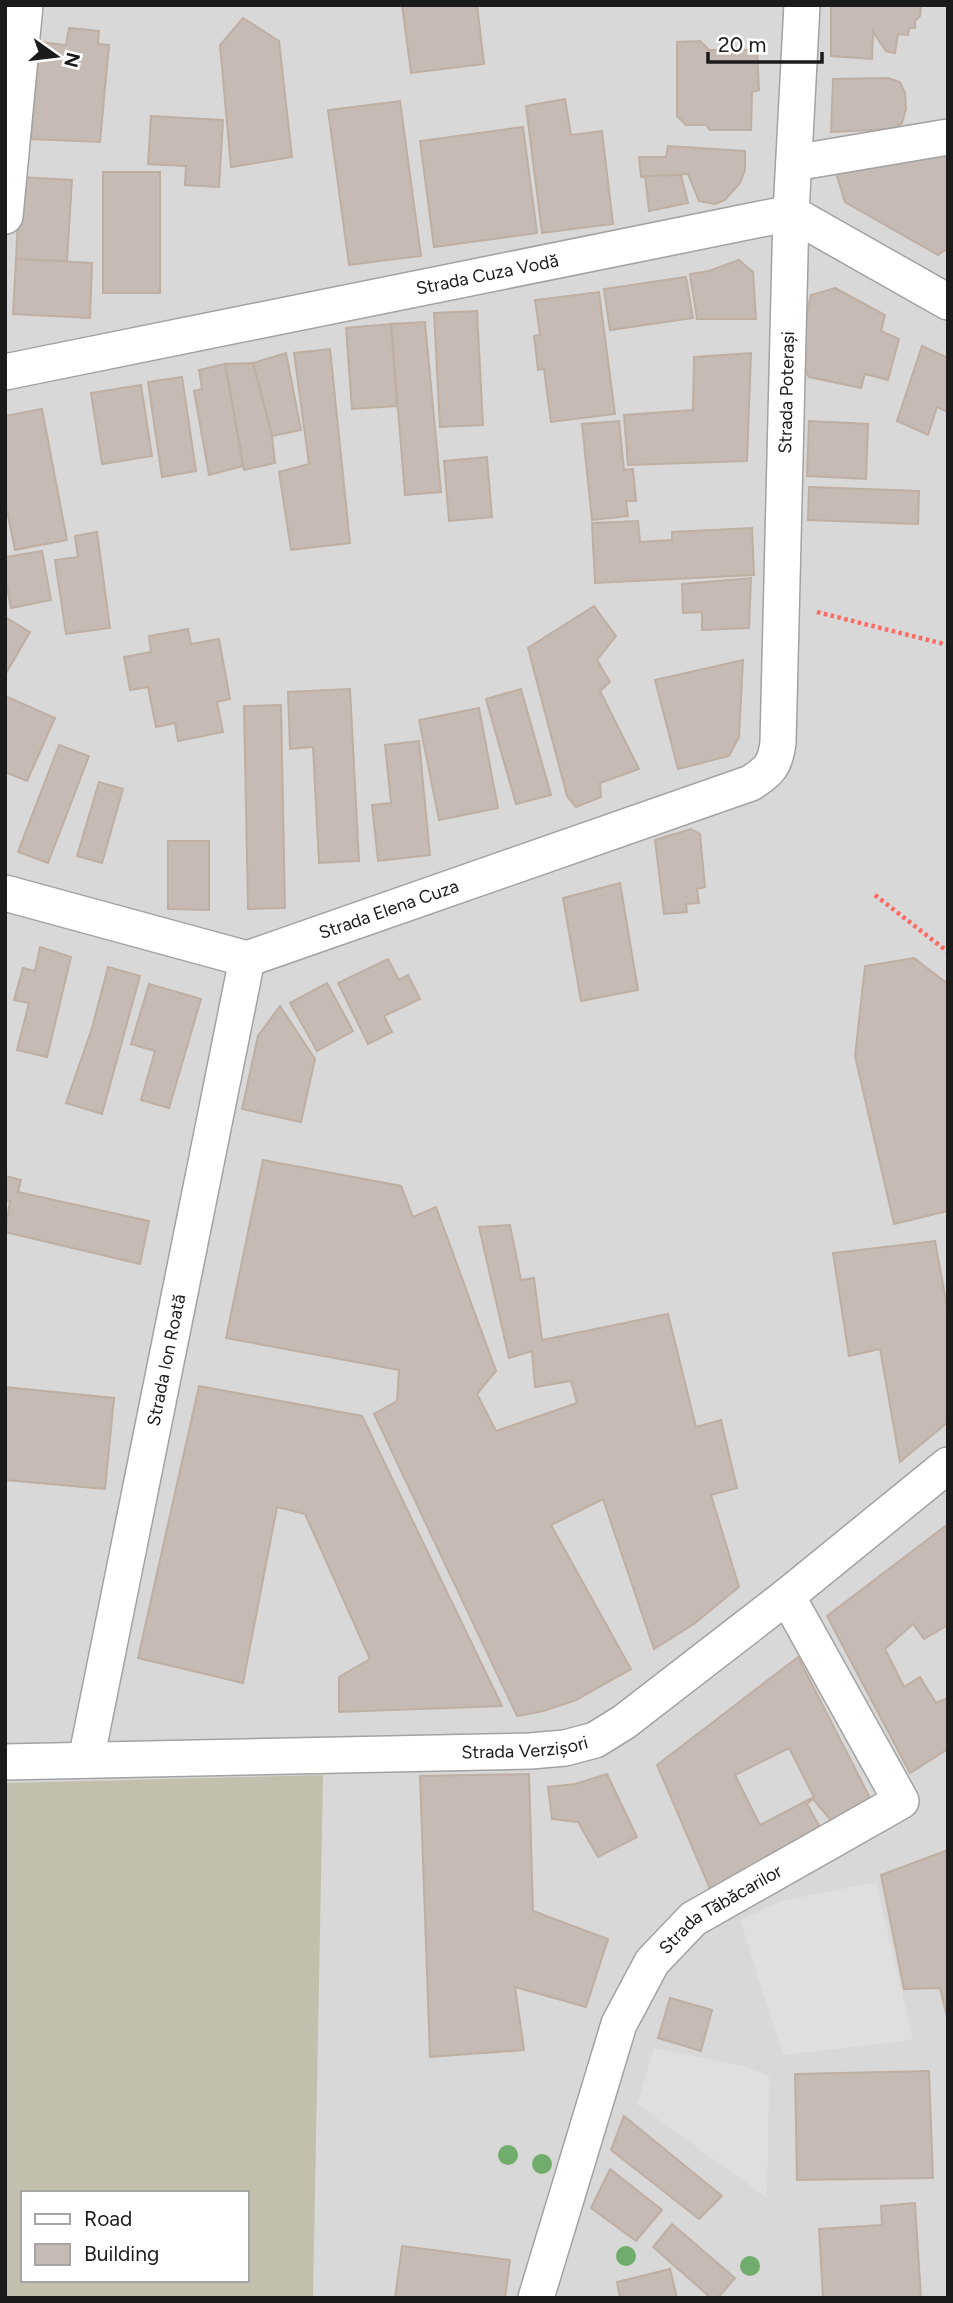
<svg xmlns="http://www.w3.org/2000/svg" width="953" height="2303" font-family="Figtree,sans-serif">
	<rect width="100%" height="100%" fill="#ede8e0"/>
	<path fill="#d9d8d8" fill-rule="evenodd" d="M5,5H948V2298H5ZM23,2193H247V2280H23Z"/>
	<path fill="#c2c0ac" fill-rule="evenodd" d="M323,1775L313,2298H5V1783ZM23,2193H247V2280H23Z"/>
	<g fill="#dfdfdf">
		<polygon points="876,1882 913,2040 783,2055 740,1920 781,1901"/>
		<polygon points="654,2048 743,2066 769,2076 767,2198 637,2104"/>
	</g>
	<g fill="#c5bab4" stroke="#bfaea2" stroke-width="2" fill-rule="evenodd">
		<polygon points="402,5 477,5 484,64 411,73"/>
		<polygon points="831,5 920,5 921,7 920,16 915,21 915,28 909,28 908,35 898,34 895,53 886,51 873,32 872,59 831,56"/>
		<polygon points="243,18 279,41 292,157 231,167 220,45"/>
		<polygon points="69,28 99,31 98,44 109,45 100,142 31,139 39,42 66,45"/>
		<polygon points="700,41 709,50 757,50 759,90 752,92 751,130 710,130 706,125 686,125 677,116 677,42"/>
		<polygon points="888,78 900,82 905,93 906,109 902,123 893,129 831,132 833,79"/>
		<polygon points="565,99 571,135 602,131 613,224 542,233 526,106"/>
		<polygon points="400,101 421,256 349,265 328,110"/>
		<polygon points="151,116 223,120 219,187 185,185 186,166 148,164"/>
		<polygon points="523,127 537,233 434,247 420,141"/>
		<polygon points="668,146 745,151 745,170 740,183 725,200 715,204 699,201 688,174 641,177 639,157 666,157"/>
		<polygon points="948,154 948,248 938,255 845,202 836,173"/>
		<rect x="103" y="172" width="57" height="121"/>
		<polygon points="681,175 688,203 649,211 645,176"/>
		<polygon points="20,177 72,180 67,261 16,259"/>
		<polygon points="16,259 92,263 90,318 13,314"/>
		<polygon points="739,260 753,272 756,319 697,319 690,274 709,271"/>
		<polygon points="686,277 693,318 610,330 604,289"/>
		<polygon points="835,288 885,315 881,331 899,339 888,380 865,374 861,388 809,377 797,357 811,295"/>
		<polygon points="599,292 615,414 551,422 544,369 538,370 534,336 540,335 535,300"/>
		<polygon points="477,311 483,425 440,427 434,313"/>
		<polygon points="425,322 441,492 405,495 391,324"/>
		<polygon points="391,324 397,406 352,409 346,328"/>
		<polygon points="922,346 948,358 948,412 937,407 928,435 897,421"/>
		<polygon points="330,349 350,543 291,550 279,472 309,464 294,353"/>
		<polygon points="286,353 301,430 272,436 253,363"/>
		<polygon points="751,353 747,461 628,465 624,415 693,410 694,357"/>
		<polygon points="253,363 272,436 275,463 244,470 225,364"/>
		<polygon points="225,364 243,466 209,475 194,391 202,389 199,370"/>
		<polygon points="182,377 196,471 162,477 148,382"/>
		<polygon points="141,385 152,456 102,464 91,393"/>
		<polygon points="42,409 67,540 15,550 5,501 5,416"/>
		<polygon points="619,421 624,470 633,469 636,501 626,501 628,516 592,520 582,424"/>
		<polygon points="809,421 868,424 866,479 807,476"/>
		<polygon points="487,457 492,517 449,521 444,461"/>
		<polygon points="809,487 919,491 918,524 808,520"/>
		<polygon points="638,521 640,542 672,540 672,532 752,528 754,575 595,583 592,523"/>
		<polygon points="97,532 110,628 66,634 55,560 78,557 75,536"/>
		<polygon points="42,551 51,600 11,608 5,577 5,557"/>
		<polygon points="751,578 749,628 702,630 702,612 683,613 682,584"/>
		<polygon points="594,606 616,636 597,660 610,682 600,691 639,769 600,783 601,797 576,807 567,796 528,648"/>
		<polygon points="5,617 30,632 5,675"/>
		<polygon points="188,629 191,644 219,639 230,699 217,702 223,732 178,741 175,723 156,727 148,687 130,690 124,657 151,652 149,636"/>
		<polygon points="743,660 739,737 729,756 678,769 655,680"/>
		<polygon points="350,689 359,861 319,863 313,747 290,749 288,692"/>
		<polygon points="521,689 551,795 516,804 486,699"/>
		<polygon points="5,696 55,718 27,781 5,772"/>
		<polygon points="281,705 285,908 248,909 244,706"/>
		<polygon points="479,708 498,808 439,820 419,720"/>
		<polygon points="419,741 430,855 378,861 372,805 391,803 385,745"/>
		<polygon points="59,745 89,756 48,863 18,852"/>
		<polygon points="99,782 123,789 102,863 77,856"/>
		<polygon points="691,829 700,834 705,887 697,889 699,903 686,904 687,912 664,914 655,840"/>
		<polygon points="168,841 209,841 209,910 168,909"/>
		<polygon points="620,883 638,990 581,1001 563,898"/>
		<polygon points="40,947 71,957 47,1057 17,1050 29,1003 14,1000 23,968 35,971"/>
		<polygon points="914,958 948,984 948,1211 894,1224 855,1056 865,966"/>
		<polygon points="388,959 399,980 408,975 420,999 384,1016 392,1032 368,1044 338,983"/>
		<polygon points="108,967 140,976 102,1114 66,1103 92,1028"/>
		<polygon points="327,983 353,1031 317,1051 290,1003"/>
		<polygon points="149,984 201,999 169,1108 141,1100 155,1051 131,1044"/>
		<polygon points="280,1006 315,1059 301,1122 242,1109 258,1036"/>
		<polygon points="263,1160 401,1186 413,1217 436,1207 496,1371 477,1394 496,1431 577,1403 571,1381 535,1387 532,1351 509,1358 479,1227 510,1225 521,1280 534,1278 542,1340 668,1314 696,1427 721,1420 737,1488 711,1495 739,1587 694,1624 654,1649 603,1499 551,1525 631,1669 576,1700 543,1711 517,1716 374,1414 397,1401 399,1370 226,1338"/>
		<polygon points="5,1176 21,1180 18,1192 149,1221 140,1264 5,1232 10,1201 5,1200"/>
		<polygon points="935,1241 948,1312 948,1422 900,1462 880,1349 849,1356 833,1253"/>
		<polygon points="199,1386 362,1416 502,1706 339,1712 339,1677 370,1659 305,1514 277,1507 243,1683 138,1658"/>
		<polygon points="5,1387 114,1398 105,1489 5,1480"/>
		<polygon points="948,1524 948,1625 924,1639 913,1624 885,1649 904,1687 920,1677 936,1703 948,1698 948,1749 910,1773 827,1616"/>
		<path d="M798,1657L869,1796L870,1805L834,1824L813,1799L807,1804L821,1829L711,1891L657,1765ZM789,1748L814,1797L760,1825L735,1775Z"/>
		<polygon points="529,1774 533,1911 608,1939 586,2007 515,1987 524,2050 430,2057 420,1776"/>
		<polygon points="607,1774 637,1837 598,1857 578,1822 552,1819 548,1787 575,1784"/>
		<polygon points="948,1850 948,2021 940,1988 904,1989 881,1875"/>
		<polygon points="670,1998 712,2010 701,2051 658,2038"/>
		<polygon points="929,2071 933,2178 797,2180 795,2074"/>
		<polygon points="624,2116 722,2196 699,2219 611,2150"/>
		<polygon points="610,2169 662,2210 636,2241 591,2208"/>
		<polygon points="915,2203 921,2298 823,2298 819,2229 882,2225 881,2206"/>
		<polygon points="672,2224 735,2278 718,2298 711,2298 653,2247"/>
		<polygon points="402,2246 510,2260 505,2298 395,2298"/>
		<polygon points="670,2269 677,2298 620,2298 617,2282"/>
	</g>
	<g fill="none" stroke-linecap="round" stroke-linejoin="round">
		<g stroke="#a2a2a2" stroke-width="38">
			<g id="minor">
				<polyline points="794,163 948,137"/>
				<polyline points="5,216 25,5"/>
				<path id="s1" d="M5,372L791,213L948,302"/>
				<path id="s2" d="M5,893L247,959L751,783C769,771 775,766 778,743L791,213L802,5"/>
				<path id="s3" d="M86,1760L247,959"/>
				<path id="s4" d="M5,1762L530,1751L565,1748L595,1740L624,1722L787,1596L948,1465"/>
				<path id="s5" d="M536,2298L619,2024L652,1962L693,1919L901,1801L787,1596"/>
			</g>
		</g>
		<g stroke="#fc6a62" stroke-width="4.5" stroke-dasharray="3.5 3.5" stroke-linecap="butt">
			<polyline points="817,612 948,645"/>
			<polyline points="875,895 948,952"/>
		</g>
		<use href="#minor" stroke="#fff" stroke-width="35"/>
	</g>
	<g fill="#70ac6b">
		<circle cx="508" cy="2155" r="10"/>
		<circle cx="542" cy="2164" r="10"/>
		<circle cx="626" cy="2256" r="10"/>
		<circle cx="750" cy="2266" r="10"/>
	</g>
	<g text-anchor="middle" stroke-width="5" stroke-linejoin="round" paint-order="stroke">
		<g font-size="18" fill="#1b1b1b" stroke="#fff">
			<text dy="6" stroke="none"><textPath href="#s1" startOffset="492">Strada Cuza Vodă</textPath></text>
			<text dy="6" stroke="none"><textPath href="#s2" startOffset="1186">Strada Poterași</textPath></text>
			<text dy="6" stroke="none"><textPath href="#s2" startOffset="401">Strada Elena Cuza</textPath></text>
			<text dy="6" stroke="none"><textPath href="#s3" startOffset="408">Strada Ion Roată</textPath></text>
			<text dy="6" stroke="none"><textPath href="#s4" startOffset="520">Strada Verzișori</textPath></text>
			<text dy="6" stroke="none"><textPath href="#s5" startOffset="444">Strada Tăbăcarilor</textPath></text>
		</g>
	</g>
	<rect width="953" height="2303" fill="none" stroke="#1b1b1b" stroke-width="14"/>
	<rect x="21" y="2191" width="228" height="91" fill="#ffffff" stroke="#a4a4a4" stroke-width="2"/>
	<rect x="35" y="2214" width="35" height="10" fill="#ffffff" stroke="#a4a4a4" stroke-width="2"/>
	<text x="84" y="2226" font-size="21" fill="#1b1b1b">Road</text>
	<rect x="35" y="2244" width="35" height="21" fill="#c5bab4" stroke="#a4a4a4" stroke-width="2"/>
	<text x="84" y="2261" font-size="21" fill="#1b1b1b">Building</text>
	<g transform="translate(56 56) rotate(104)" stroke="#ffffff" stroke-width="5" paint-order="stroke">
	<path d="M0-5L12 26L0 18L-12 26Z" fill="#1b1b1b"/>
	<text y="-10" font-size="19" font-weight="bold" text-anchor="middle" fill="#1b1b1b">N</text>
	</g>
	<path d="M708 52v10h114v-10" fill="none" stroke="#1b1b1b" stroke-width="3.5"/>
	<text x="718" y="52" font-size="21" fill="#1b1b1b" stroke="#ffffff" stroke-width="5" paint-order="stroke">20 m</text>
</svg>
